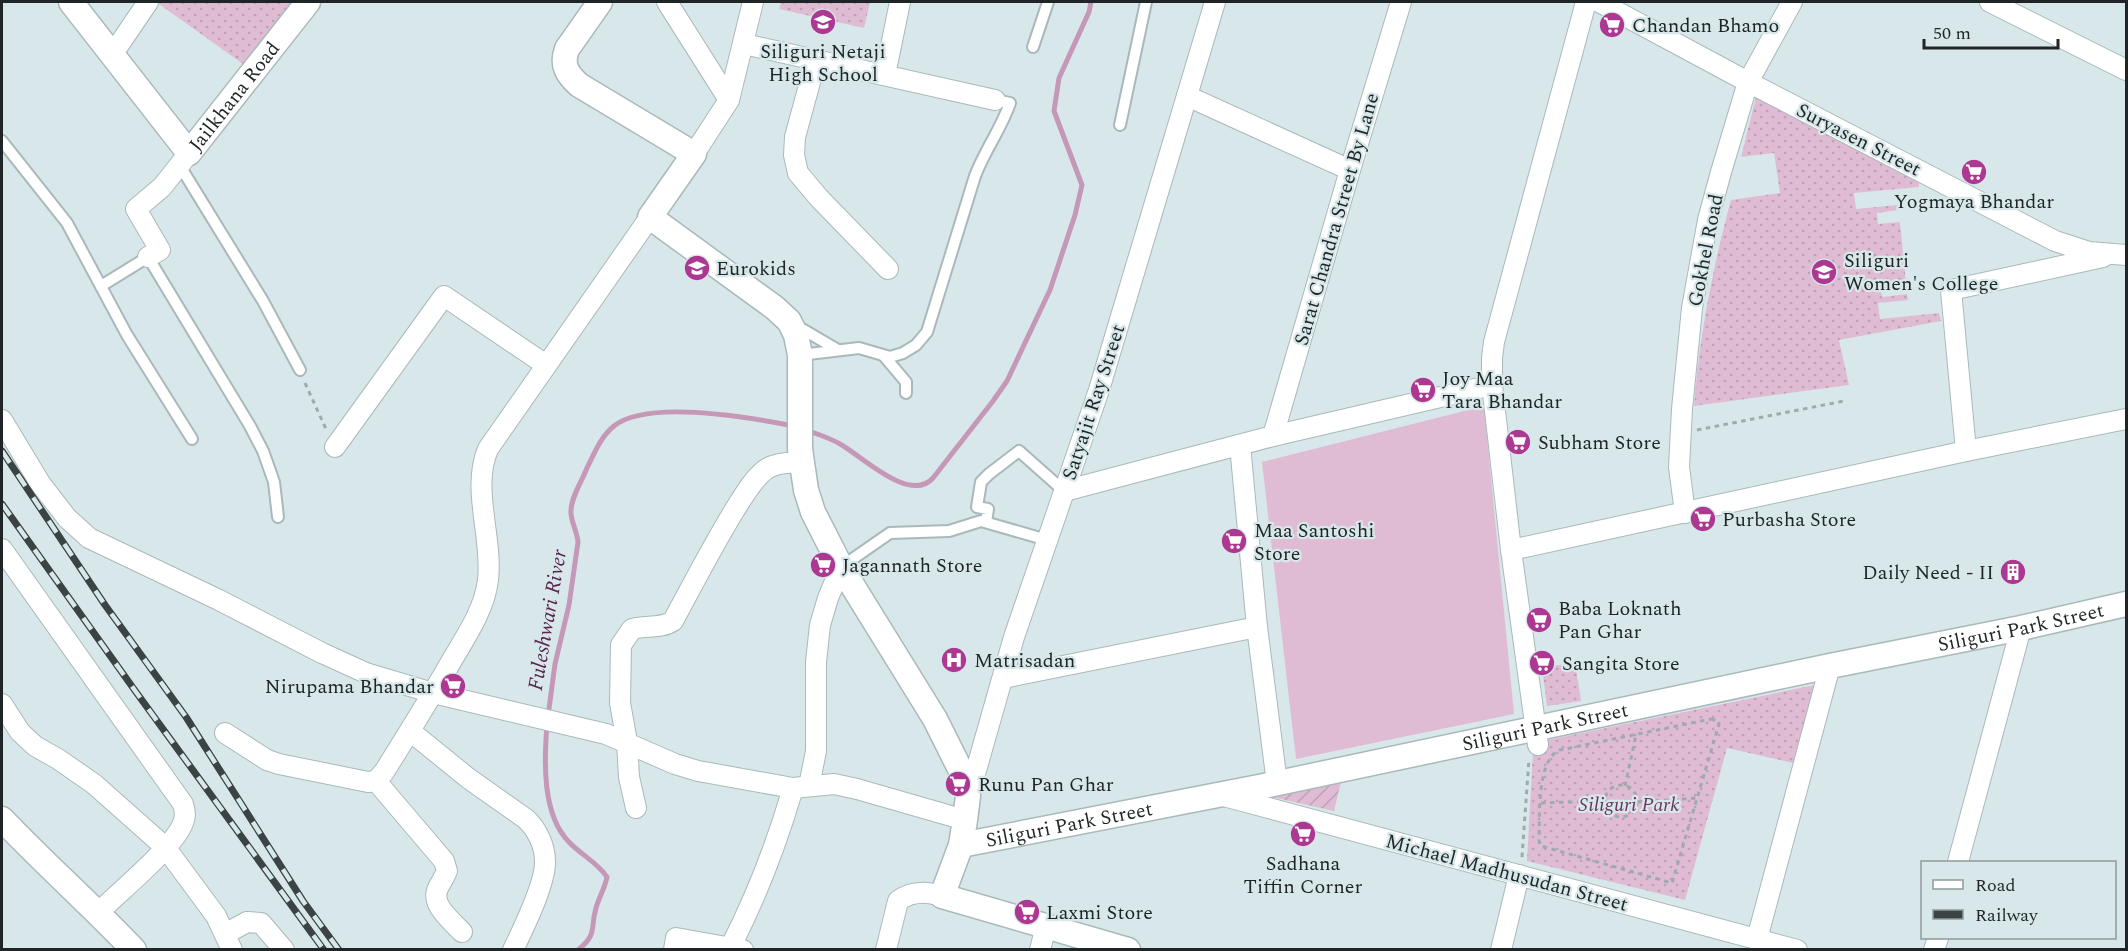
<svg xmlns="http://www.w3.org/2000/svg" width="2128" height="951" font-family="Spectral,serif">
	<defs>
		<pattern id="grass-dots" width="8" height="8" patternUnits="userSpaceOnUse" patternTransform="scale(1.5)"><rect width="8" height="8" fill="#dfbcd3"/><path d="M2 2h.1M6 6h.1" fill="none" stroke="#bfa1b5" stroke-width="1.8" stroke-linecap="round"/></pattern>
		<pattern id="garden-furrows" width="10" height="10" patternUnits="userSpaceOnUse" patternTransform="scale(1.5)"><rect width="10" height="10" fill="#dfbcd3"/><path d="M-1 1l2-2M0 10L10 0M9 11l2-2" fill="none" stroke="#bfa1b5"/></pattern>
	</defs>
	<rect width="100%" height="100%" fill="#d8e8ea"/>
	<g fill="url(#grass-dots)">
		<polygon points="161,2 291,2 243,64 159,4"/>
		<polygon points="781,2 870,2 864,28 779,9"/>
		<path d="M1756,97L1919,181V187L1854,193L1856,209L1898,205V210L1877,213L1878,224L1900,222L1906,283L1880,286L1882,297L1907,294L1908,300L1878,303L1880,319L1939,313L1941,321L1839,340L1849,385L1694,406C1699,338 1713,266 1731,200L1780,193L1774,153L1741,157Z"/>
		<polygon points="1575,662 1581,701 1547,706 1542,668"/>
		<polygon points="1815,685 1793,763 1727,748 1685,900 1527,861 1533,750 1543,741"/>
	</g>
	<polygon fill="url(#garden-furrows)" points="1341,782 1334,811 1272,797"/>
	<polygon fill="#dfbcd3" points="1484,406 1514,714 1296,759 1262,462"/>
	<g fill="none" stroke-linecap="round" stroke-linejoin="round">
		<g stroke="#c598b7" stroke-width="5">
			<path d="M806,430C817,434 830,438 840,444C862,456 910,504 933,478L993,401L1007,381L1050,290L1075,215L1082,185L1054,111L1059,78L1089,12L1091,2"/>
			<path d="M548,716L555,664L569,605L578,542C577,531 570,519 571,511C571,497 582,481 587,468C594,454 601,436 614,426C648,399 753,418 794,426"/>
			<path d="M547,725C544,761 542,815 569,842C580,854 598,863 607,877C605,888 599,897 596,908C590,928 598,934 578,950"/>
		</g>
		<g stroke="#a9b9bb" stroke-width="14">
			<g id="service">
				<polyline points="1033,47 1048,2"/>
				<polyline points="1120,125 1146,2"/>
				<polyline points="2,141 67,223 127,335 192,439"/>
				<polyline points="180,166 263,301 300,370"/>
				<polyline points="101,286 148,257 250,426 263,451 274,482 278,517"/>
				<polyline points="797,326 838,350"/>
				<path d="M800,355L859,348L890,357L903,353L916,345L927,332L975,176C985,150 1001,129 1010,103L995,100"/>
				<polyline points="884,356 906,382 906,393"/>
				<polyline points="986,522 988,509 977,507 981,482 989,474 1019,451 1064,491"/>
				<polyline points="841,567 890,533 949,531 981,521 1047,540"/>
			</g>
		</g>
		<g stroke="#a9b9bb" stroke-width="22">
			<g id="minor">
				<polyline points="667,2 729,100"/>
				<polyline points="1599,2 1748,82 2055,241 2089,252 2126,255"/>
				<polyline points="1990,2 2126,70"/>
				<polyline points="744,44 995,100"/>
				<polyline points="112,55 148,2"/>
				<polyline points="816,60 795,137 794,155 798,173 819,198 888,269"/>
				<polyline points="885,75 900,2"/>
				<polyline points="1187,96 1350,170"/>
				<polyline points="694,154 729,100 753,2"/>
				<polyline points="148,257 160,250 136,209 162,187 189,153"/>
				<polyline points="2,420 40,483 67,518 89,538 219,600 322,653 366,673 433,693 606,734 675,764 698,771 793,788 834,784 857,789 965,820"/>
				<polyline points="1273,436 1350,170 1401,2"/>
				<polyline points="1240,445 1257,627 1277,783"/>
				<polyline points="335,447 444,296 546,365"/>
				<polyline points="1966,451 1951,290 2103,257"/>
				<polyline points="1064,491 1273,436 1492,385"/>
				<polyline points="1685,513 1679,467 1682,409 1692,308 1708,220 1721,172 1748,82 1792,2"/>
				<path d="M2,549L183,804C185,811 186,816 183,823C175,846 118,893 98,913"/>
				<polyline points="1511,550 1966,451 2126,419"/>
				<polyline points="1003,678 1257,627"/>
				<polyline points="2,704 20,732 35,746 58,759 94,784 165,847 216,916 232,950"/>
				<path d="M410,731L468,778L526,819C537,829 545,846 545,861C546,883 523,929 513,950"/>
				<path d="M225,733L267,760L279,764L368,782L376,781L384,772C406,737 428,702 448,667C464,639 484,612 488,580C493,538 471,488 488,449L650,217"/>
				<polyline points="1538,745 1511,550 1492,385 1492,358 1494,342 1586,2"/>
				<path d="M376,781L444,861L447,871C444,878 441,882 438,888C430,905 452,921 462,932"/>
				<polyline points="809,786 816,751 816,662 820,625 828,598 841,567"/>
				<polyline points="1220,795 1797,950"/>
				<polyline points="967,802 1014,637 1099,390 1215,2"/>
				<path d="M636,808L629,777L627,742L620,703L621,645L632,629C646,625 661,629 673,621C693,584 712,547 734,511C743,497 752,480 765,470C776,462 789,463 801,462"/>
				<polyline points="1958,862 2021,628"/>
				<polyline points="225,934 247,922 261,923 284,950"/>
				<polyline points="1757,939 1830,666"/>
				<path d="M731,946C757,895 777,843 793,788"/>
				<polyline points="674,950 676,938 743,950"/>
				<path d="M886,950L898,901C911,891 926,891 942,896"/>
				<polyline points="1040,950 1046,926"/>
				<polyline points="1501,950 1519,875"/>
				<polyline points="1934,950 1938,938"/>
			</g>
		</g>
		<g stroke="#a9b9bb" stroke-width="27">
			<g id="tertiary">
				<path id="s1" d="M71,2L189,153L308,2"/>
				<path d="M600,2L567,49C561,65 567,74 579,85L694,154L650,217L775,308L789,321L796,335L800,355V449L806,490L813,512L841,567L935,719L960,769L968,796L965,820L961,845L942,896L1128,950"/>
				<path d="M2,819C45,864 91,905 134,950"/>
				<path id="s2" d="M961,845L1264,786L1830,666L2021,628L2126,604"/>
			</g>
		</g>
		<g stroke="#9eabac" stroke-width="3" stroke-dasharray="4.5 4.5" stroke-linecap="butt">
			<polyline points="305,383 326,429"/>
			<polyline points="1697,430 1844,401"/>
			<path d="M1711,719L1718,721L1719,724L1672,883L1541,846L1539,841C1540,819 1536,759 1560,750Z"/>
			<circle cx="1621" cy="801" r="16"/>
			<polyline points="1625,786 1636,735"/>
			<polyline points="1637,802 1697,798"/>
			<polyline points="1541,803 1605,801"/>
			<polyline points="1522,857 1529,759"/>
		</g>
		<use href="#service" stroke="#fff" stroke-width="10"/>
		<use href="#minor" stroke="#fff" stroke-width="20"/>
		<use href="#tertiary" stroke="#fff" stroke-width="24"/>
		<g stroke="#3b4344" stroke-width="7">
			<g id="rail">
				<polyline points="2,451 105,605 186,717 303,901 339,950"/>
				<polyline points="2,504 136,692 324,950"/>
			</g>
		</g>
		<use href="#rail" stroke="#d8e8ea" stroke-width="4.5" stroke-dasharray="14" stroke-linecap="butt"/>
	</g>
	<defs>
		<g id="school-disc" transform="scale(1.35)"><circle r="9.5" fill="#ac3891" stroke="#d8e8ea"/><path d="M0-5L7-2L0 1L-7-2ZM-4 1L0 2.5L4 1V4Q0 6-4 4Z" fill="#fff"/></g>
		<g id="supermarket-disc" transform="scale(1.35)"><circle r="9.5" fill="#ac3891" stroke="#d8e8ea"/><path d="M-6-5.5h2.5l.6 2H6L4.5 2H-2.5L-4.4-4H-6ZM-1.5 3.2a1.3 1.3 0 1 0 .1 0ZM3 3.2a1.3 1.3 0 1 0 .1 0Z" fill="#fff"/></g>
		<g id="university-disc" transform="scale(1.35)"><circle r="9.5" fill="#ac3891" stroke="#d8e8ea"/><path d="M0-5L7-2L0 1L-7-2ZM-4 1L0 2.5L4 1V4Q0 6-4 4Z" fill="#fff"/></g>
		<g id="building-disc" transform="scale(1.35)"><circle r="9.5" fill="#ac3891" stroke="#d8e8ea"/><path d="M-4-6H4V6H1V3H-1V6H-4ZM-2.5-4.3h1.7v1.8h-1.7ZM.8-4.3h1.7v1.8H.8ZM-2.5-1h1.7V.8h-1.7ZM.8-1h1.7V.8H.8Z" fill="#fff"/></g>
		<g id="hospital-disc" transform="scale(1.35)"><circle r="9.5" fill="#ac3891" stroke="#d8e8ea"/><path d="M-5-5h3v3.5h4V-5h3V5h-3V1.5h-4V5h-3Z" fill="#fff"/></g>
	</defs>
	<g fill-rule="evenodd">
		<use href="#school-disc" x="823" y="22"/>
		<use href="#supermarket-disc" x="1612" y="25"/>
		<use href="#supermarket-disc" x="1974" y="172"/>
		<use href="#school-disc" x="697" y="268"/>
		<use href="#university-disc" x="1824" y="272"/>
		<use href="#supermarket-disc" x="1423" y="390"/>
		<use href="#supermarket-disc" x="1518" y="442"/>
		<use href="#supermarket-disc" x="1703" y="519"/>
		<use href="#supermarket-disc" x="1234" y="541"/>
		<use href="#supermarket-disc" x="823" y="565"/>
		<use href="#building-disc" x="2013" y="572"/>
		<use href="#supermarket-disc" x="1539" y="620"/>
		<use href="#hospital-disc" x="954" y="660"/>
		<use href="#supermarket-disc" x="1542" y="663"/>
		<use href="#supermarket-disc" x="453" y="686"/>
		<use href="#supermarket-disc" x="958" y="784"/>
		<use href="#supermarket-disc" x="1303" y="834"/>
		<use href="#supermarket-disc" x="1027" y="912"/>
	</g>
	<g text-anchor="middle" stroke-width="4.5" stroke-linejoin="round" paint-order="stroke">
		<g font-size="20" fill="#1f2526" stroke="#d8e8ea" text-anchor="start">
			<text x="1632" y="32">Chandan Bhamo</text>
			<text x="823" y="58" text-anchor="middle">Siliguri Netaji<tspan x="823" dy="23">High School</tspan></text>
			<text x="1974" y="208" text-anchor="middle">Yogmaya Bhandar</text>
			<text x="1844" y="267">Siliguri<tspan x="1844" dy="23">Women's College</tspan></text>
			<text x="716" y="275">Eurokids</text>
			<text x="1442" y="385">Joy Maa<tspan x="1442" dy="23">Tara Bhandar</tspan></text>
			<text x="1538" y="449">Subham Store</text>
			<text x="1722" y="526">Purbasha Store</text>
			<text x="1254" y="537">Maa Santoshi<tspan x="1254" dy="23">Store</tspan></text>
			<text x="842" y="572">Jagannath Store</text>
			<text x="1994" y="579" text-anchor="end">Daily Need - II</text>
			<text x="1558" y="615">Baba Loknath<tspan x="1558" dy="23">Pan Ghar</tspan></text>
			<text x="974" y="667">Matrisadan</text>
			<text x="1562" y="670">Sangita Store</text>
			<text x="434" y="693" text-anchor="end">Nirupama Bhandar</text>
			<text x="978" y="791">Runu Pan Ghar</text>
			<text x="1303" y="870" text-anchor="middle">Sadhana<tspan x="1303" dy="23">Tiffin Corner</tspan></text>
			<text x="1046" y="919">Laxmi Store</text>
		</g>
		<g font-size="20" fill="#1f2526" stroke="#d8e8ea">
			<text dy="7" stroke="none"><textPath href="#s1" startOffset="264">Jailkhana Road</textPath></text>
			<text transform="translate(1859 139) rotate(27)" y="7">Suryasen Street</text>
			<text transform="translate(1336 219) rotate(-74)" y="7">Sarat Chandra Street By Lane</text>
			<text transform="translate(1705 250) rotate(-79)" y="7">Gokhel Road</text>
			<text transform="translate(1093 402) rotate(-72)" y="7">Satyajit Ray Street</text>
			<text dy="7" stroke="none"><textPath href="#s2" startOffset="1082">Siliguri Park Street</textPath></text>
			<text dy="7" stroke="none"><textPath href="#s2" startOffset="596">Siliguri Park Street</textPath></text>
			<text dy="7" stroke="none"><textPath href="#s2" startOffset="110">Siliguri Park Street</textPath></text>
			<text transform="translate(1507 872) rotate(15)" y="7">Michael Madhusudan Street</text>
		</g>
		<g font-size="20" font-style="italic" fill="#6e345e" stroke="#d8e8ea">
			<text x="1629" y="811">Siliguri Park</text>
		</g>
		<g font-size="21" font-style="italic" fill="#5c254e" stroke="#d8e8ea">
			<text transform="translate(547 620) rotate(-80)" y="7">Fuleshwari River</text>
		</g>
	</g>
	<rect width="2128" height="951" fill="none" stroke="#1f2526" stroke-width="6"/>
	<rect x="1921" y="861" width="195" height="78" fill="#d8e8ea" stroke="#8e9a9c" stroke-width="1.5"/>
	<rect x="1933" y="880" width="30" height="9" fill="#ffffff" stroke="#8e9a9c" stroke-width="1.5"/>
	<text x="1975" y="891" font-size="18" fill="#1f2526">Road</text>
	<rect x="1933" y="910" width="30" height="9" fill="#3b4344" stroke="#8e9a9c" stroke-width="1.5"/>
	<text x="1975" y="921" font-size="18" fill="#1f2526">Railway</text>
	<path d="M1924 39v9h134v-9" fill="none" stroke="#1f2526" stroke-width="3"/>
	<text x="1933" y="39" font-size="18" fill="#1f2526" stroke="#d8e8ea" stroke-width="4.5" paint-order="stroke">50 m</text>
</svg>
